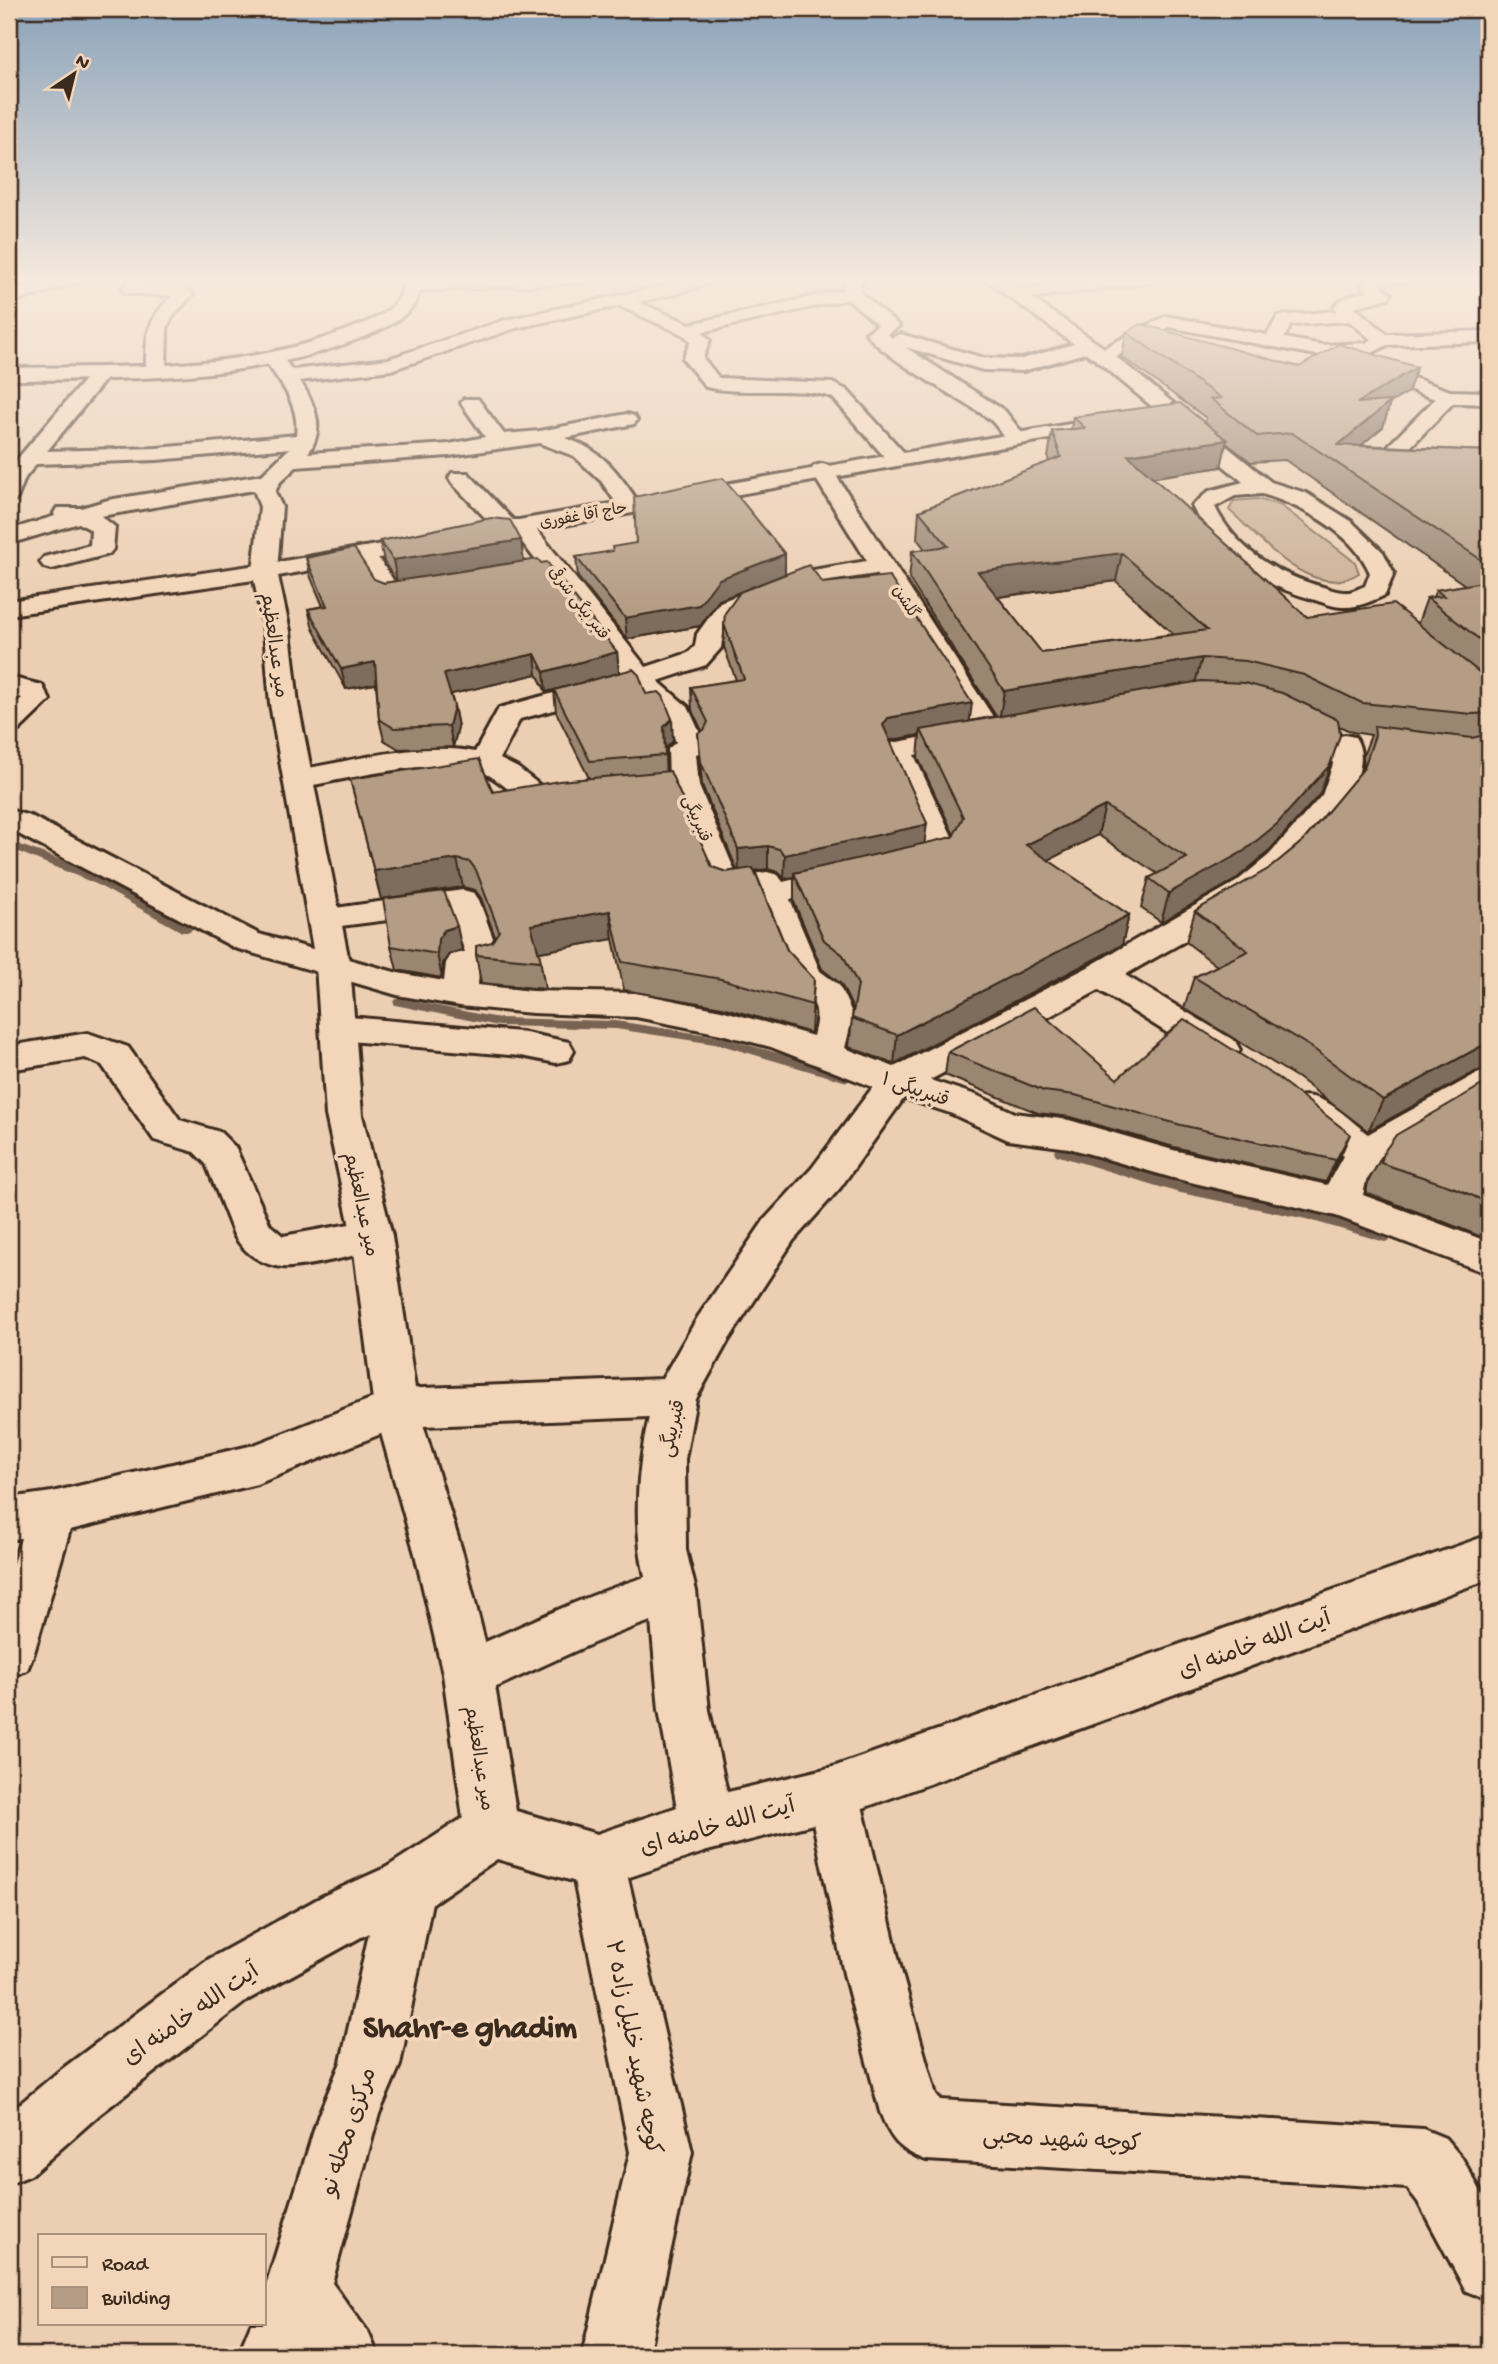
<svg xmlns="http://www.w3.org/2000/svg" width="1498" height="2364" font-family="'Gochi Hand','Playpen Sans Arabic',sans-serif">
	<rect width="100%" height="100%" fill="#eccfb3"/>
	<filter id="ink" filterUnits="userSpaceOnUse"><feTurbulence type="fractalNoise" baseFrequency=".0143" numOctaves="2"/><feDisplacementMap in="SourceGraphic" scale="14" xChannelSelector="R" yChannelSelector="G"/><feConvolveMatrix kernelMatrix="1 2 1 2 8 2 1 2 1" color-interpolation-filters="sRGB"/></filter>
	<g filter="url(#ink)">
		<path fill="#cbb197" stroke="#836e5a" stroke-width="2" d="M1257,499L1280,505L1355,562L1359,573C1312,603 1262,539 1229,510L1234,501Z"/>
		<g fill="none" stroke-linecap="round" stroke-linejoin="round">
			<g fill="#786352" fill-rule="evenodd">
				<polygon points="9,841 59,859 104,879 192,929 190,932 182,932 96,884 9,848"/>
				<polygon points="399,998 498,1018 616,1021 721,1037 852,1074 854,1077 847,1082 721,1045 616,1029 498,1026 395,1005 393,1002 395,999"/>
				<polygon points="1061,1146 1176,1182 1306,1209 1385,1230 1390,1232 1392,1236 1390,1240 1385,1242 1306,1219 1176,1192 1056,1155 1054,1151"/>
			</g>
			<g stroke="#3b2a1e" stroke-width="6">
				<g id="minor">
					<polygon points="60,277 86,277 83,281 9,303 9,292"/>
					<path d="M132,277H149L144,284C160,285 181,282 193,294L172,317L167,328L166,370L163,374L156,376L146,370C146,336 146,321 172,296L125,293L122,289Z"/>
					<polygon points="500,277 603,277 594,282 416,291 407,286 416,281"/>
					<path d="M692,277H716L713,281L683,292L638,302L690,324L843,290L846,277H862L860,292L899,326L888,334L892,338L900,334L984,358L1022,359L1088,340L1097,346L1095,350L1023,371L983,370L905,347L1005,411L1026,438L1023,442C1003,447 1001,426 987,417C956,396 886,360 866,333L878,325L848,299L702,332L710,340L703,358L719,378L832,383L847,390L908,457L905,462H889L833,398C804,385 743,396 706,387L683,359L691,341L682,334L619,306L516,328L391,370L300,381C315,405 326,429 308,453L449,444L485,437L461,403L464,399H478L504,434L540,431L627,414L634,416L637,420L634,424L565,438C605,451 618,473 641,506L638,511H622L601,481L574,456L539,443L449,456L296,467L280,482L275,492L282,507L277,572L274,577L265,579L256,577L253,572L260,507L254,490L101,516L115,527L113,549L109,554L52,569L44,567L40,562L44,557L90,545L91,530L79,523L9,544V530L55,516L54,513L57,508H81L108,500L262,475L290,448L157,460L36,464L25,478L17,499L9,501V469L93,370L100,368L110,374L47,451L157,448L296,435C300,404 280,382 263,358L266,354H280L292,370L388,359L505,320L672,284Z"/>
					<polygon points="1116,277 1161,277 1152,282 1014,300 1005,295 1014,290"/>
					<path d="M1373,277H1458L1449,282H1389L1382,286L1391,294L1388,298L1354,307L1387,334L1489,331V342L1387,345L1370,354L1350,355L1450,391L1489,392V404L1453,403L1387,471H1371L1368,466L1435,399L1316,355L1169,327L1110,360L1103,362L1094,356L1096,352L1166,316L1267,335L1278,316L1337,311L1334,307C1343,296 1355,294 1368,292L1361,285ZM1349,321L1371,339L1366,343L1323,345L1284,338L1291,325Z"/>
					<path d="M822,464L830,466L833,471L1003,732L999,738L914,755L957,847L947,865L905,873L894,871L890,864L894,857L925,851L927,847L883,750L887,744L972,728L876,574L809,584L738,612L723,634L721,648L706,665L658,681L688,707L706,746L702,752L696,754L699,786L737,876L767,872L778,875L783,882L846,866L857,869L862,876L857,883L790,900L820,971L839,985L853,1015L845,1048L894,1067L1088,967L1236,882L1269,855L1322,795L1333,764L1331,743L1335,737L1345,735L1355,737C1385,781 1292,872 1259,896C1217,925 1169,949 1125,975L1235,1041L1240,1050L1235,1059L1222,1062L1209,1059L1099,990L930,1080L976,1095L1015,1113L1069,1120L1173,1150L1327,1185L1343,1156L1294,1116L1289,1107L1294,1098C1323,1089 1346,1118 1368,1134L1476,1074L1489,1070V1099L1379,1163L1366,1181L1363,1195L1489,1242V1274L1336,1216L1173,1178L1069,1148L1008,1140L950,1113L904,1098L840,1188L793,1241L728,1341L696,1399L685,1459L686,1550L696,1591L709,1710L734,1824L726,1843L707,1851L688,1843L680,1824L659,1710L651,1621C588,1642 529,1674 468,1699L450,1691L443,1674L450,1657C515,1630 578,1598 645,1577C633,1525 637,1469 649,1417L398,1427L257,1484L70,1530L34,1653L27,1670L9,1677V1576L21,1538L9,1540V1498L52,1492L254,1445L396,1389L662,1379L698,1317L765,1219L812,1168L873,1087L771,1047L721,1034L636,1017L532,1013L460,1006L397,995L235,948L9,829V810L33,817L259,934L398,973L444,981L446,963L451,955L465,952L451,912L325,928L314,925L309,918L314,911L463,890L474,893L479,900L501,960L496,968L479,972L478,985L532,991L636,993L721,1010L813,1036C824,994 807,1005 789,977L755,893L726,897L715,894L673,796L539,808C517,802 502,779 480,771C439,755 343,780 298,788L288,785L284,779L288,773L298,770C351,761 422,741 475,752L499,708L623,674L515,533H500L452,483L449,478L452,473H468L513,520H529L646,667L688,653L695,646L697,634L720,602L795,573L867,561L811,471L814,466ZM635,688L666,716L676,742L668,749L669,779L546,790L518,768L500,759L520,719Z"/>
					<path d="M364,547L372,549L396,584L426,579L435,581L438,586L435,591C418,595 397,602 380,598L352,554L356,549Z"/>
					<polygon points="9,677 42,685 50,700 19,730 9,732 9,710 22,698 9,693"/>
					<polygon points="338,1016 521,1032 569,1042 574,1051 569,1060 556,1063 521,1056 338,1040 326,1036 321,1028 326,1020"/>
					<path d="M88,1033L128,1047L180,1120L220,1132L235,1147L270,1225L283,1236L372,1220L386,1225L392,1236L386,1247C369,1253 298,1269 283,1267C262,1265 244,1253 234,1235L206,1164L194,1152L154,1140L102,1065L85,1058L9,1070V1046Z"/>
					<path d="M833,1767L852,1774L859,1793L902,1974L936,2095L940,2100L1423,2129L1445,2138L1462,2158L1489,2206V2300L1466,2291L1418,2202L1407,2188L926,2160C898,2149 891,2140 880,2112L844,1974L807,1793L814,1774Z"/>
					<polygon points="597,1834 616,1842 624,1861 692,2152 648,2355 582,2355 630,2152 570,1861 578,1842"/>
					<polygon points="407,1859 427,1867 435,1887 400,2065 379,2114 332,2283 368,2332 378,2355 238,2355 251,2324 264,2324 264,2292 319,2114 341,2062 379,1887 387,1867"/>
				</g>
			</g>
			<g stroke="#3b2a1e" stroke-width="6">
				<g id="major">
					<path d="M407,277H424C420,286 418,300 412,307C399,323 376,332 358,339C248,382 124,379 9,380V368C121,366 240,372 347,330C363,324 386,316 397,301C402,295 404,284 407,277Z"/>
					<path d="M982,277H1001L1110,352L1271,482L1306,493L1351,521L1383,552L1394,573L1385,595C1372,601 1357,608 1343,607C1333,607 1322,602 1312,599C1259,584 1216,556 1192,506L1209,491L1243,482L1096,360ZM1262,494C1302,506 1353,532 1370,573L1365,586C1359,588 1352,593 1344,592C1337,592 1330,589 1323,587C1278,575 1236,550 1215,507L1235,496Z"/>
					<polygon points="1104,418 1111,420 1114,424 1111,428 278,576 290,631 298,704 350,966 362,1115 392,1236 418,1408 463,1554 493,1674 516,1811 597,1834 707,1797 833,1767 1489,1535 1489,1579 833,1819 707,1851 597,1888 497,1859 427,1907 363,1936 249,1999 100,2114 31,2175 9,2184 9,2113 58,2072 209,1959 323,1896 387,1867 463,1818 443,1674 415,1554 374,1408 352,1236 326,1115 316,966 270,704 264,631 254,580 9,615 9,601 284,561"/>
				</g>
			</g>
			<use href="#minor" fill="#f3d6b9" fill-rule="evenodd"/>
			<use href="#major" fill="#f3d6b9" fill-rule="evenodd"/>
		</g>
		<g fill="#9b8672" stroke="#3b2a1e" stroke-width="2" fill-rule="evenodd">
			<path d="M1126,332L1299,367H1417L1408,392L1390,403L1383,427L1361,445L1486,451L1483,422L1489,406V1068L1475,1072L1368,1131L1298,1078L1184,1008L1194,977L1217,966L1186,942L1195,911L1270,868L1304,840L1361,772L1364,765L1363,756L1371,735L1352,732L1339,726L1340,735L1320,794L1267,853L1235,880L1161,922L1141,908L1149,878L1158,874L1098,835L1048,860L1129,915L1122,945L894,1064L849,1047L853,1009L841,984L822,969L794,902V877L784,879L779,872L768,869L755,871L787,950L814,979L811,1033L722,1007L624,990L613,939L539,952L545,989L481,983L476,955L492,942L495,937L481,898L475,890L463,887L381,899L350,779L493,792L589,778L556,712L554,690L646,694L673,741L665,749L666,772L712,867L726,872L737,870L702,785L698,733L702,731L692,710L691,687L736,680L724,647V624L823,583L969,721L996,716L909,579L912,551L925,549L917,539L919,511L1049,462L1048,458L1052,431L1071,429L1073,417L1205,423L1206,418L1122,357ZM1226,443L1251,462L1285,460L1465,585L1436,590L1433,597L1427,598L1418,623L1307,617L1152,477L1221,467ZM1116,581L1173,634L1042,653L998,597ZM920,735L918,758L954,835L953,837L924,844L890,741Z"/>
			<polygon points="380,541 524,561 617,652 619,673 546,692 537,674 451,694 454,706 458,727 453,747 399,749 384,740 379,719 376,684 346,689 313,629 308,609 323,606 311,578 306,558 384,583 396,581 384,562"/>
			<polygon points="785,554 785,574 719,600 700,626 627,639 578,577 576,557"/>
			<polygon points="391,946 462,950 449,954 443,963 442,978 397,970"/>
			<polygon points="948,1052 1117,1079 1340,1157 1326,1182 1174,1147 1070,1117 1038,1113 945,1075"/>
			<polygon points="1489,1081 1489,1240 1437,1219 1366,1193 1368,1182 1384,1152"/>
		</g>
		<g fill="#7e6d5d" stroke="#3b2a1e" stroke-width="2">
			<polygon points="1417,367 1408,392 1390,403 1383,427 1339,464 1338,445 1357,403"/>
			<polygon points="1227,440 1221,467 1123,482 1128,455"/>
			<polygon points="521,540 524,562 397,582 393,560"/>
			<polygon points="1122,553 1116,581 975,600 978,572"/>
			<polygon points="785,554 785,574 719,600 700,626 627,639 625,618 719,579"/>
			<polygon points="617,652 619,673 546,692 544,672"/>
			<polygon points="535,654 537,674 448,695 444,674"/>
			<polygon points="1202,658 1194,687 999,721 1004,691"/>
			<polygon points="375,662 379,683 346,689 341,669"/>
			<polygon points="972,703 969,726 921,730 920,735 886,741 883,725 888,718"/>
			<polygon points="454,706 458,727 453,747 449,726"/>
			<polygon points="672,719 673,741 665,749 666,777 664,727"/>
			<polygon points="1330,765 1320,794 1267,853 1235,880 1161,922 1169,893"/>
			<polygon points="1105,806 1098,835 1021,874 1026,845"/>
			<polygon points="927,823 924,847 794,873 794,877 784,879 785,855"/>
			<polygon points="768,846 768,869 739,873 738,849"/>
			<polygon points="457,859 463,887 381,899 374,871"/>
			<polygon points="610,911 613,939 535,953 531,925"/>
			<polygon points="1129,915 1122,945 894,1064 897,1035"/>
			<polygon points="457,926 462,950 449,954 443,963 442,978 437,954 438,939 444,930"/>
			<polygon points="1489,1042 1489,1068 1475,1072 1368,1131 1383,1100"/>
			<polygon points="1350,1134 1340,1157 1326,1182 1336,1160"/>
		</g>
		<g fill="#b49c85" stroke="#3b2a1e" stroke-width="2" fill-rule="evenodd">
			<polygon points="1141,324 1299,367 1339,344 1417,367 1357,403 1391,401 1338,445 1489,451 1489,565 1292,433 1257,436 1211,399 1221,398 1126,332"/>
			<path d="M1180,403L1227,440L1128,455L1307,617L1393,604L1489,680V713L1472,714L1362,703L1304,675L1246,661L1202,658L1004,691L912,551L948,546L919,511L1061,457L1052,431L1085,428L1073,417ZM1122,553L1207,630L1042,653L978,572Z"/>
			<polygon points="723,478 785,554 719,579 699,605 625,618 576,557 613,551 612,547 636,543 634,497"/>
			<polygon points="491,518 510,520 521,540 393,560 380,541"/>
			<polygon points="354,548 374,579 384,583 538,559 541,563 547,562 617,652 544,672 535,654 444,674 454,706 449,726 394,728 379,719 375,662 341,669 308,609 327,606 306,558"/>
			<polygon points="809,565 823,583 889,576 972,703 888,718 883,725 927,823 925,825 785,855 779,849 768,846 738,849 701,762 698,733 704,730 708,722 691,687 744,679 724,624 725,613 740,592"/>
			<polygon points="1489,581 1489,647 1427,598 1444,596 1436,590"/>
			<polygon points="633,669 639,675 646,694 659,692 663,696 672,719 664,727 665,755 590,761 554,690"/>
			<polygon points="1201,681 1245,683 1282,693 1338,720 1340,735 1330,765 1277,824 1244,851 1169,893 1149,878 1187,858 1105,806 1026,845 1129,915 897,1035 852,1018 858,985 843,955 824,940 794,873 953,837 963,817 921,730"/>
			<polygon points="1374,726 1472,738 1489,734 1489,1042 1383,1100 1311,1047 1194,977 1248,951 1195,911 1270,868 1304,840 1364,768 1375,735"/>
			<polygon points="479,759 493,792 559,781 670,771 712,867 726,872 753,868 787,950 814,979 812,1005 721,979 622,962 610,911 531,925 541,961 476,955 476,946 492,942 499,931 476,870 470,862 457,859 374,871 350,779"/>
			<polygon points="444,891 457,926 444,930 438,939 437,954 391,946 383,899"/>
			<polygon points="1034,1007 1117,1079 1184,1019 1278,1078 1350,1134 1336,1160 1181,1125 1075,1095 1044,1091 948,1052"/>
			<polygon points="1489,1081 1489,1203 1455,1188 1381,1163 1384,1152 1396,1135"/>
		</g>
	</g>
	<linearGradient id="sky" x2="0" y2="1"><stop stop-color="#8ba3ba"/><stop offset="0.46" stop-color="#f6e9dd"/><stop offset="1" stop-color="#f6e9dd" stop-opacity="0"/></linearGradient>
	<rect width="1498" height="608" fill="url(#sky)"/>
	<g text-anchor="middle" stroke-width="7" stroke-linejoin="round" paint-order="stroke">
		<g font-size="16" fill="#3b2a1e" stroke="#f3d6b9">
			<text transform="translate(583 514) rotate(-10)" y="6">حاج آقا غفوری</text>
			<text transform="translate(907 601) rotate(58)" y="6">گلشن</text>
			<text transform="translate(580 602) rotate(52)" y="6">قنبر بیگی شرقی</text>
			<text transform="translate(698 818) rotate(67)" y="6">قنبربیگی</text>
		</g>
		<g font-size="19" fill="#3b2a1e" stroke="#f3d6b9">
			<text transform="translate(276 645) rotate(82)" y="7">میر عبدالعظیم</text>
			<text transform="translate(916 1088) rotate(19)" y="7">قنبربیگی ۱</text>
			<text transform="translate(363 1204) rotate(78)" y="7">میر عبدالعظیم</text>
			<text transform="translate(671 1428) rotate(-77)" y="7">قنبربیگی</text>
			<text transform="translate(481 1758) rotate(81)" y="7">میر عبدالعظیم</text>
		</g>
		<g font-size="23" fill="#3b2a1e" stroke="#f3d6b9">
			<text transform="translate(1254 1643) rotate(-20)" y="8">آیت الله خامنه ای</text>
			<text transform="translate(717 1825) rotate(-16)" y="8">آیت الله خامنه ای</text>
			<text transform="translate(190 2013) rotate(-35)" y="8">آیت الله خامنه ای</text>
			<text transform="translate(635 2047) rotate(79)" y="8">کوچه شهید خلیل زاده ۲</text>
			<text transform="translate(347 2131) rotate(-72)" y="8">مرکزی محله نو</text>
			<text transform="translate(1062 2138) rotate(3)" y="8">کوچه شهید محبی</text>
		</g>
		<g font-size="32" font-weight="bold" fill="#3b2a1e" stroke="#f3d6b9">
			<text x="470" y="2036">Shahr-e ghadim</text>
		</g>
	</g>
	<rect width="1498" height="2364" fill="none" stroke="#f3d6b9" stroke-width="35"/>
	<rect x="18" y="18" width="1463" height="2329" fill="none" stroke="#3b2a1e" stroke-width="2.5" filter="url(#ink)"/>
	<rect x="38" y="2234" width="228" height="91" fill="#f3d6b9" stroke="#a9917b" stroke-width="2"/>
	<rect x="52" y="2257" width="35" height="10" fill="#f3d6b9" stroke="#a9917b" stroke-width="2"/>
	<text x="102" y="2270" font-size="21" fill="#3b2a1e">Road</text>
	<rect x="52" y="2287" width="35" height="21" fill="#b49c85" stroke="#a9917b" stroke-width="2"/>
	<text x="102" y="2304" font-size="21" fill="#3b2a1e">Building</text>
	<g transform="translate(74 74) rotate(35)" stroke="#f3d6b9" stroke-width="5" paint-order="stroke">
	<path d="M0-5L12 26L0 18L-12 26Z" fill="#3b2a1e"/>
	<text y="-10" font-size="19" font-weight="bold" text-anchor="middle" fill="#3b2a1e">N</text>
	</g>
</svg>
